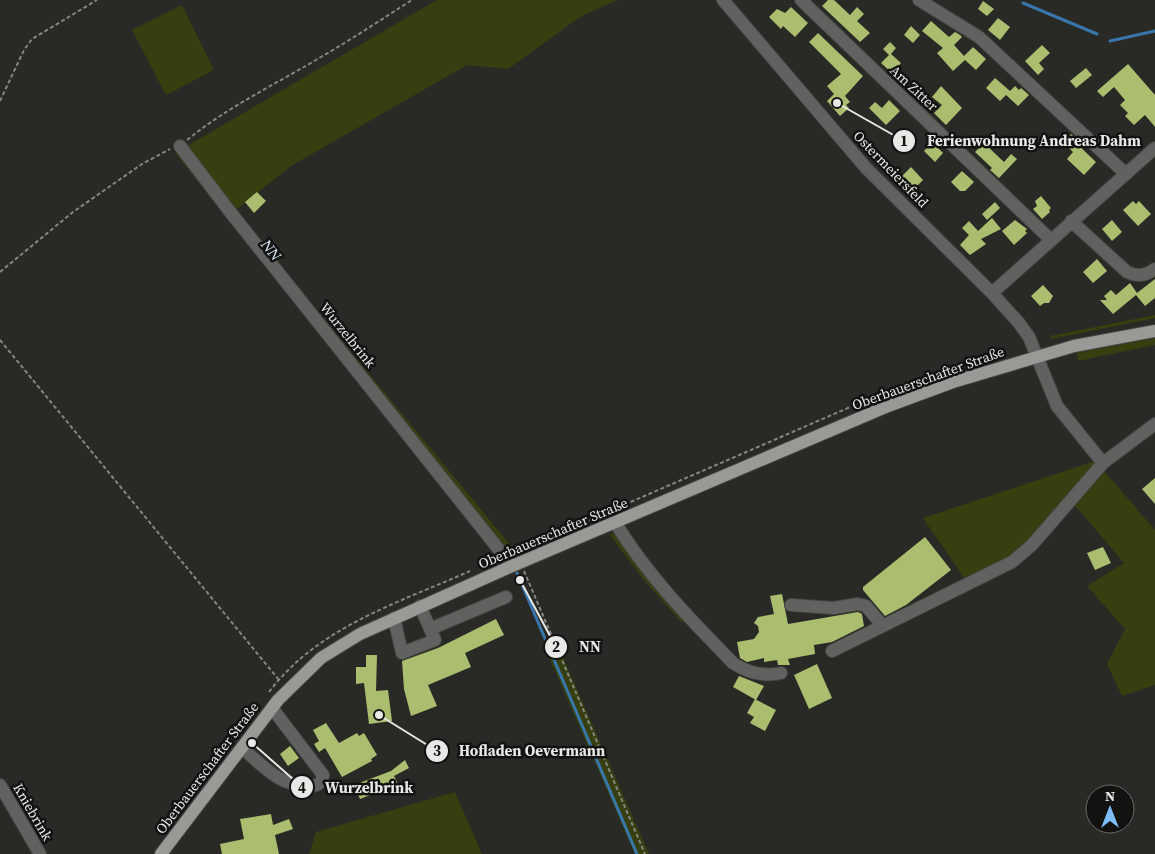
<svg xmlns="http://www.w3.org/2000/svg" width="1155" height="854" font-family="'Source Serif 4',serif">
	<rect width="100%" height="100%" fill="#292a25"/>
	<g fill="#363f10">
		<polygon points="437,0 618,0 583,15 508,69 467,65 291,166 235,211 511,546 498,556 175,153"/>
		<polygon points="182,5 214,70 166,95 132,30"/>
		<polygon points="1155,315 1155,318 1052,339 1050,336"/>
		<polygon points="1155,338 1155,345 1078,361 1077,353"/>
		<polygon points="1095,461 1088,474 1023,550 967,582 923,518"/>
		<polygon points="1105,472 1155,530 1155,685 1122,696 1107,664 1125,629 1087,586 1124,563 1074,504 1100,474"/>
		<polygon points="627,528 685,618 682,623 643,579 610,535"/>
		<polygon points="555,639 649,854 635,854 544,646"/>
		<polygon points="455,792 482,854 309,854 316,832"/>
	</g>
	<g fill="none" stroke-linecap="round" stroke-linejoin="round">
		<g stroke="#3876ab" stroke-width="3">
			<polyline points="1023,3 1097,34"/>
			<polyline points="1110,41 1155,31"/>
			<polyline points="517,573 637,854"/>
		</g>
	</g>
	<g fill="#abbd6f">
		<polygon points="828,0 834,0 850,15 857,7 864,14 857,21 870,33 860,42 822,6"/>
		<polygon points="983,1 994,9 987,16 978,9"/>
		<polygon points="791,7 808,23 795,37 783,26 781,29 769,17 777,9 785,13"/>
		<polygon points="998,18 1010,27 1000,40 988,30"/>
		<polygon points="931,21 949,37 955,32 960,35 962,37 954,45 964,56 973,47 986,59 976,70 965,60 953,71 937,53 943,48 922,31"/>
		<polygon points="911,26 920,35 913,43 904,35"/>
		<polygon points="818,33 863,76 845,96 850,102 846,105 849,108 840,116 827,101 834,94 827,86 841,74 809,42"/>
		<polygon points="890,42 896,48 891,54 901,63 892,73 881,63 889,55 883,49"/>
		<polygon points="1042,45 1050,53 1039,63 1044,69 1038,75 1025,61"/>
		<polygon points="1128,64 1155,95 1155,127 1145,115 1134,125 1125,116 1128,113 1120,105 1125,100 1114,87 1103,97 1097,91"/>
		<polygon points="1086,68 1092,75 1076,88 1070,81"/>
		<polygon points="995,78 1010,91 1015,86 1019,90 1021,88 1029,95 1018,106 1006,95 1000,101 986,88"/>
		<polygon points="941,86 962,108 946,125 934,113 942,105 932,97"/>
		<polygon points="889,100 900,111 886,125 869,108 875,102 882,108"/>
		<polygon points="1071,134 1079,141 1076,143 1096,162 1084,175 1067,159 1073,152 1064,143"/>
		<polygon points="932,142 943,153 935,162 924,151"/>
		<polygon points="984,143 1004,162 1011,154 1017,159 999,178 990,170 992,168 975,152"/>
		<polygon points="911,167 923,180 914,189 901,177"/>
		<polygon points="962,171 974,182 965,191 960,191 951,182"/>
		<polygon points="257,192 266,201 254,213 245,202"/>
		<polygon points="1041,196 1051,208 1049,210 1050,212 1042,219 1033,209 1037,206 1035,201"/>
		<polygon points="1133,201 1136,204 1139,201 1151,214 1138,226 1123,210"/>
		<polygon points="995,202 1000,208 987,220 982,214"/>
		<polygon points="992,218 1001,229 981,239 986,244 970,255 960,245 969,235 962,228 969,221 978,231"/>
		<polygon points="1015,220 1027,229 1025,231 1027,233 1014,245 1002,231"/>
		<polygon points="1112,220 1122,232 1112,241 1102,229"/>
		<polygon points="1097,259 1107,271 1093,283 1083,272"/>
		<polygon points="1155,279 1155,298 1145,306 1136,295 1113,314 1100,300 1107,300 1104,296 1111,290 1116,295 1130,283 1137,293"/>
		<polygon points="1043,285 1053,296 1049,303 1044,303 1040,306 1031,296"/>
		<polygon points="1155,478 1155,504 1142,489"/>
		<polygon points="925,537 951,570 906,605 885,616 863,590 863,587"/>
		<polygon points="1103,547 1111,563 1095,570 1087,553"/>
		<polygon points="782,594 788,624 858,612 862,614 864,626 832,642 814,645 815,654 788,659 790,665 778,665 777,660 764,662 764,658 747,662 740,658 737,642 754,639 759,632 758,626 754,623 758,617 774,614 770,596"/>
		<polygon points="496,619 504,635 465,653 471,667 428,685 437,706 411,716 404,689 402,661 438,648"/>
		<polygon points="366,655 377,655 376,691 388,690 392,721 369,724 364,683 356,684 356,667 366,667"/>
		<polygon points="817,664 832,698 809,709 794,675"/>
		<polygon points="739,676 764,686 756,700 733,687"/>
		<polygon points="755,699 776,710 765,731 750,723 754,717 747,713"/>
		<polygon points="326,723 339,743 357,733 359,736 364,733 377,755 371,759 372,761 342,777 325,748 319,752 314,744 319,741 313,730"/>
		<polygon points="290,746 299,758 288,766 280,754"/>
		<polygon points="405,760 409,768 394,776 398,784 360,799 354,785 391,771"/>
		<polygon points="271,814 273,825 289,819 293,829 275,835 279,854 222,854 220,844 244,839 240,819"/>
	</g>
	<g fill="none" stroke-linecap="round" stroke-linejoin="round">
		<g stroke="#444540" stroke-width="14">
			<g id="minor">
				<polyline points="723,0 866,168 992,293 1019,323 1029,337 1057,406 1103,463"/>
				<polyline points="801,0 1051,240"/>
				<polyline points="919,0 979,37 1126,174"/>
				<polyline points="180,146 231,213 512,566"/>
				<path d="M1071,221L1127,272C1138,277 1145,276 1155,269"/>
				<polyline points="992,293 1155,148"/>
				<path d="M616,524C648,576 690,619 733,663C748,673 763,677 781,673"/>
				<polyline points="791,605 834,608 858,604 866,606 883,626"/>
				<polyline points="394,618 402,653 435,640 420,606"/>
				<polyline points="430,629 506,597"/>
				<polyline points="832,651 1012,562 1032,545 1103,463 1155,424"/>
				<path d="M242,748C266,768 278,786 311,786C318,786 323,782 323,775L272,708"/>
				<polyline points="0,785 40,854"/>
			</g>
		</g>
		<g stroke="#444540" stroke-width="14">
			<polyline id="major" points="161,854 278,700 321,658 360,634 512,566 888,406 953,382 1074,346 1155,331"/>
		</g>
		<g stroke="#858581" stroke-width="2" stroke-dasharray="4 2.5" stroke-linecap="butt">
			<polyline points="0,101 24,50 32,39 97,0"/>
			<path d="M187,140C229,106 276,84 321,57C352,39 382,19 412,0"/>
			<polyline points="0,272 73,212 142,164 170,149"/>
			<polyline points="0,340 279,680"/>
			<polyline points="559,533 901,385 979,358 990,355 999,356"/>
			<polyline points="524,571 645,854"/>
			<path d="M269,692C318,627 398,603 470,571"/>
		</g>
		<use href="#minor" stroke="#61625f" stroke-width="12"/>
		<use href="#major" stroke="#989a95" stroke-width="12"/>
	</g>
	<g text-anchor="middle" stroke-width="5" stroke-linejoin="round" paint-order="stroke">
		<g font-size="14" fill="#e8e8e5" stroke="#121210">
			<text transform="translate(914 88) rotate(43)" y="5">Am Zitter</text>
			<text transform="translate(891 169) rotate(46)" y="5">Ostermeiersfeld</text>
			<text transform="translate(348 335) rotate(51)" y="5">Wurzelbrink</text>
			<text transform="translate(928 378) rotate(-20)" y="5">Oberbauerschafter Straße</text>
			<text transform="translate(553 533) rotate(-23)" y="5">Oberbauerschafter Straße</text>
			<text transform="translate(207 768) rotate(-53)" y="5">Oberbauerschafter Straße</text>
			<text transform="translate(33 812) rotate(60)" y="5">Kniebrink</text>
		</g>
		<g font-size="15" font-style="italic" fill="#d6e6f5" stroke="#121210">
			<text transform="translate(271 250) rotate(51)" y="5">NN</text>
		</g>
	</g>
	<path fill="none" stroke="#e8e8e5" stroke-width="2" d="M837 103L904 141M520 580L556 647M379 715L437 751M252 743L302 787"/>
	<g fill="#e8e8e5" stroke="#121210" stroke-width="2">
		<circle cx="837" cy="103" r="5"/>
		<circle cx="520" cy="580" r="5"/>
		<circle cx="379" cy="715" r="5"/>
		<circle cx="252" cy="743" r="5"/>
		<circle cx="904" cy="141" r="12"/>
		<circle cx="556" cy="647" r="12"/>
		<circle cx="437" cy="751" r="12"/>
		<circle cx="302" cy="787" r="12"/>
	</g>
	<g font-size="15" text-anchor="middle" font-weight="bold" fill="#111">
		<text x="904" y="146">1</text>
		<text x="556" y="652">2</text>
		<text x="437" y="756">3</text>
		<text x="302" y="793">4</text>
	</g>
	<g font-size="15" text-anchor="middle" font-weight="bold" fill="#e8e8e5" stroke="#121210" stroke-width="5" stroke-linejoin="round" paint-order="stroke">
		<text x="1034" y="146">Ferienwohnung Andreas Dahm</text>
		<text x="590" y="652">NN</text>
		<text x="532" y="756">Hofladen Oevermann</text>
		<text x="369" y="793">Wurzelbrink</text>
	</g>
	<g transform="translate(1110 809)"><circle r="24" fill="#121210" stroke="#686865"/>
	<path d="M0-4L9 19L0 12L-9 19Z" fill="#7dbef9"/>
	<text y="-8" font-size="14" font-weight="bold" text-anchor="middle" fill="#e8e8e5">N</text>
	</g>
</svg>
